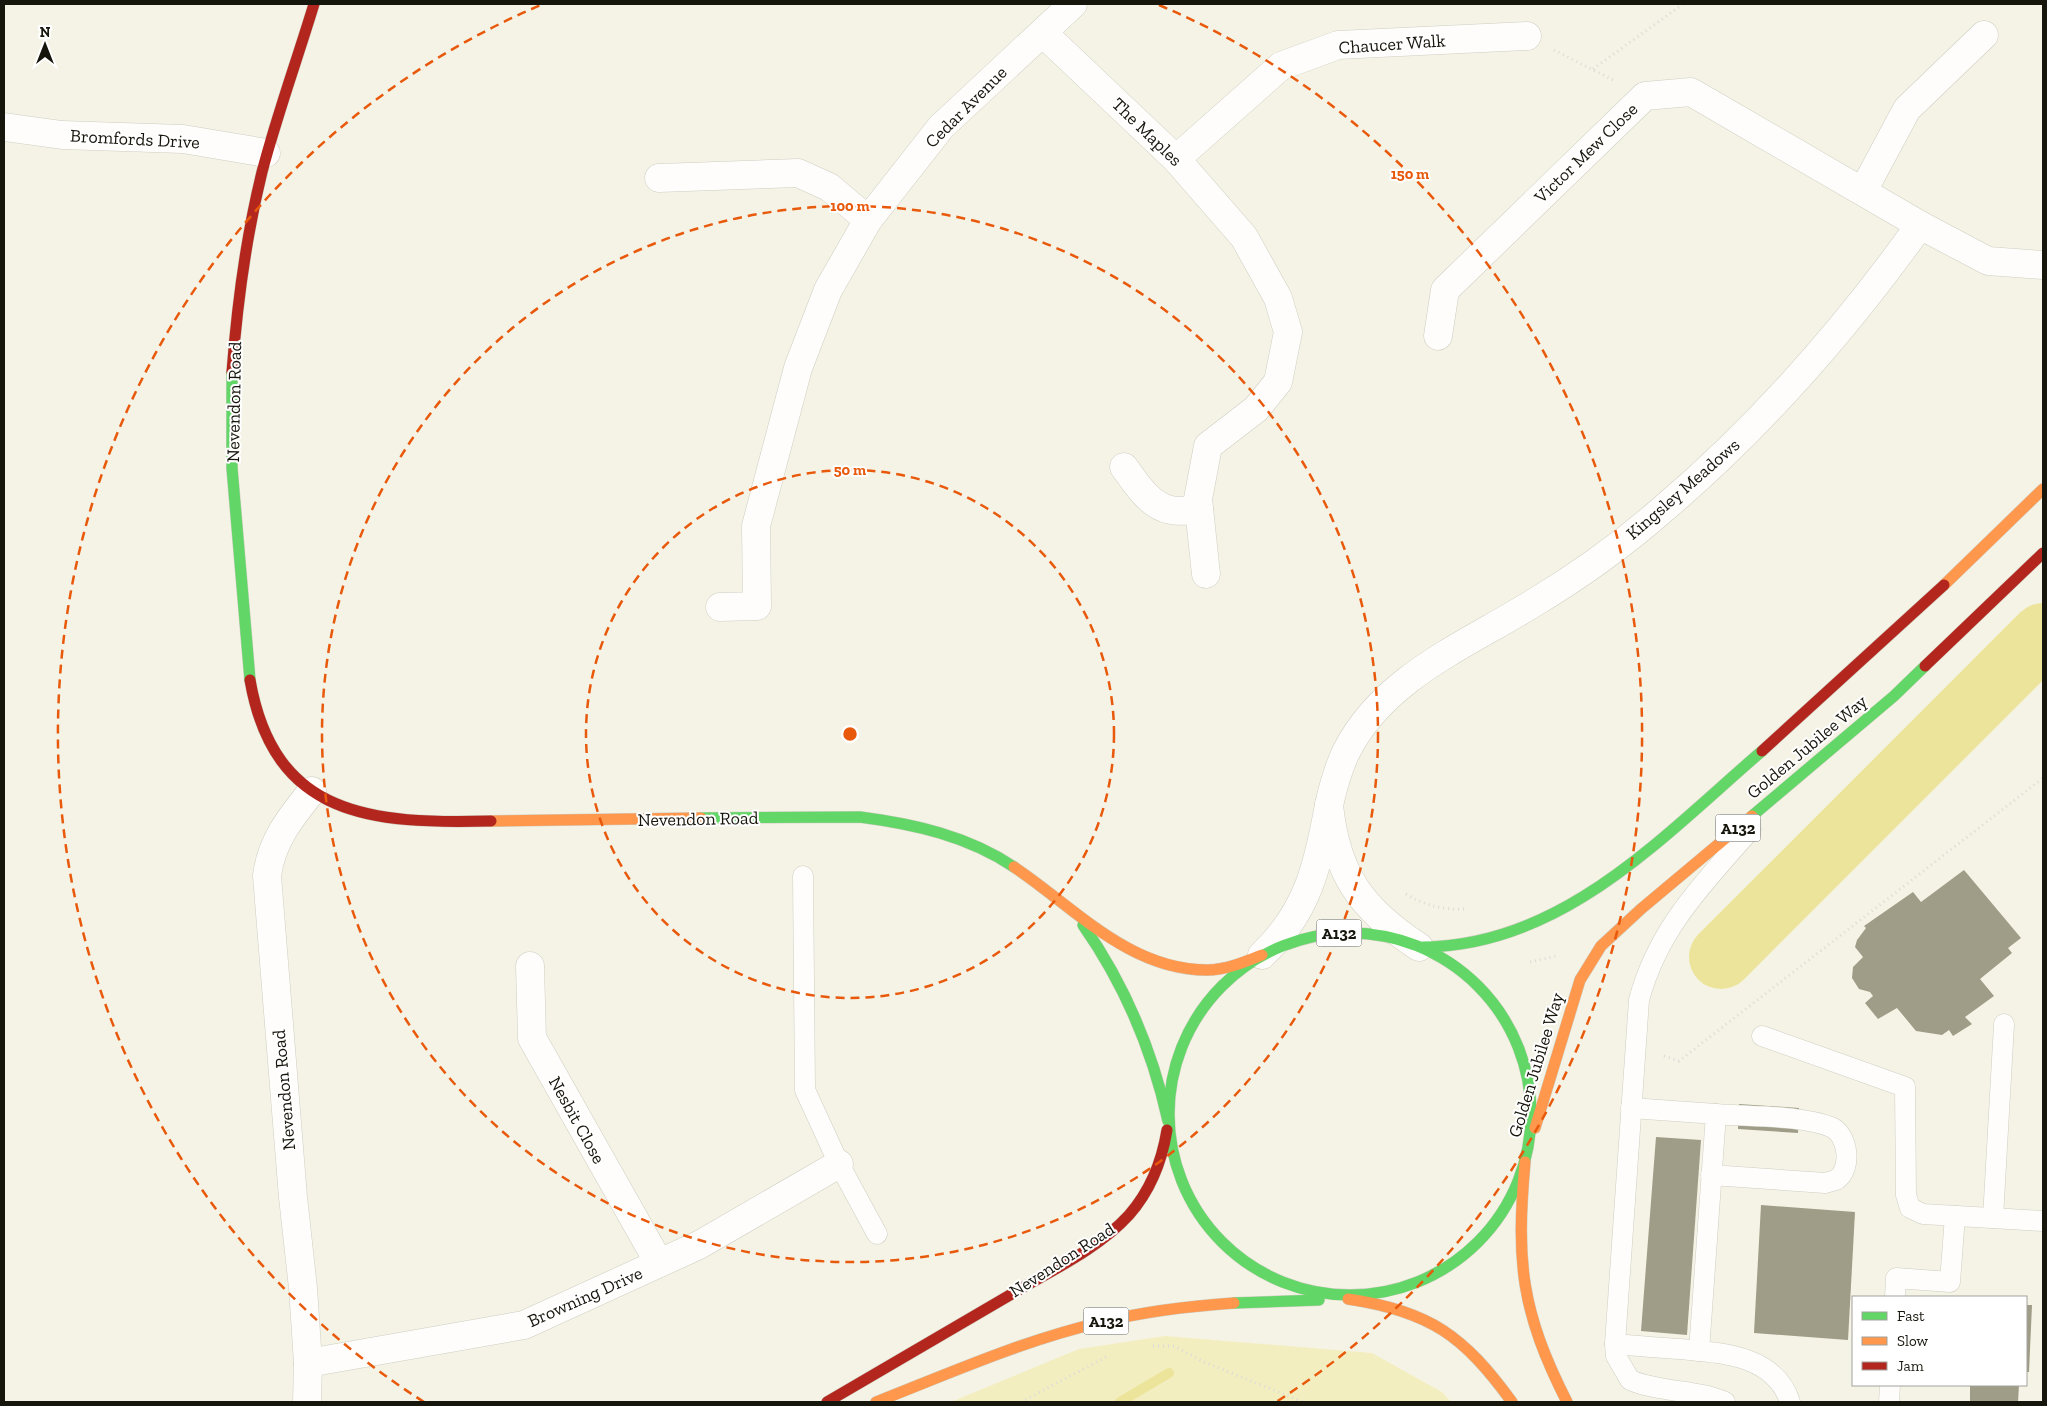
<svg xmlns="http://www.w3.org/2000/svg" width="2047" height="1406" font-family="'Zilla Slab',serif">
	<rect width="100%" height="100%" fill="#f5f3e5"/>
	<polygon fill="#f3eec0" points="1165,1336 1372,1353 1442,1392 1451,1402 951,1402 1079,1349"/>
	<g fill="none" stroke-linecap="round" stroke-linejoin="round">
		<polyline stroke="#ece49a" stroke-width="10" points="1120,1402 1169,1373"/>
		<polyline stroke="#ece49a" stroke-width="64" points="1721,957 2043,635"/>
	</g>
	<g fill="#9f9d87">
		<polygon points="1964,870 2021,938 2008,948 2012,953 1980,979 1994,996 1965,1017 1972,1024 1953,1036 1949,1030 1942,1035 1916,1031 1897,1008 1878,1019 1865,1003 1873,996 1870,992 1859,989 1852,978 1853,967 1863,957 1855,947 1857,940 1866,928 1864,926 1913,892 1921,902"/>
		<polygon points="1739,1104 1799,1108 1798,1133 1738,1129"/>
		<polygon points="1656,1137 1701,1140 1687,1335 1641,1331"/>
		<polygon points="1761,1205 1855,1212 1848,1340 1754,1333"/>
		<polygon points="2026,1305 2032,1305 2029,1372 2026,1372"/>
		<polygon points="1970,1385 2019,1385 2018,1402 1970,1402"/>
	</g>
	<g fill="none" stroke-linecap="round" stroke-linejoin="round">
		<g stroke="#cecec2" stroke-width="21">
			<g id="lane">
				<polyline points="803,876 805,1090 839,1164 877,1234"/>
				<polyline points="1762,1036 1905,1087 1906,1195 1910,1208 1923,1214 2043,1221"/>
				<polyline points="1631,1108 1716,1114 1699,1351"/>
				<path d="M1711,1175L1825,1183C1828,1182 1833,1181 1836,1180C1853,1169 1848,1134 1831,1127C1802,1115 1748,1117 1716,1114"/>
				<polyline points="1993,1218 2004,1024"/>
				<polyline points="1895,1297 1896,1278 1950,1282 1955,1216"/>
				<path d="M1615,1344C1637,1346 1659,1348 1680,1349C1722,1353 1775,1355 1790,1402"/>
				<path d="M1725,1402C1695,1389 1661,1393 1630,1380L1616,1356L1615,1344L1639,1000C1658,928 1704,883 1751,829"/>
				<polyline points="1889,1402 1890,1385"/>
			</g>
		</g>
		<g stroke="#cecec2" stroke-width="29">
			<g id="street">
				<polyline points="1043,33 1176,159 1244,237 1278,298 1288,332 1278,382 1256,409 1208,446 1198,499 1206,574"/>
				<polyline points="4,127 62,135 183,139 266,153"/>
				<polyline points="1176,159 1281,66 1338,45 1527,36"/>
				<polyline points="659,178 798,173 829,187 868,220"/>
				<polyline points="1863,191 1907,109 1984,35"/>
				<polyline points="1438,336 1445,290 1645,96 1691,92 1920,225"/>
				<path d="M1124,467C1136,483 1149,506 1171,510C1179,512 1190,510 1199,510"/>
				<polyline points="720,607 757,606 756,526 798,368 828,290 868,220 941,127 1073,4"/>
				<path d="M1329,805C1333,787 1338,769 1346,752C1383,678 1464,646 1532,604C1577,577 1622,545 1662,510C1761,426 1845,330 1920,225L1988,261L2043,265"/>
				<path d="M1262,955C1308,912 1318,865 1329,805C1336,874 1361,909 1419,947"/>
				<polyline points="530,966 532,1038 659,1263"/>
				<polyline points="308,1363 524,1325 699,1245 839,1164"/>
				<path d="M307,1402L308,1363L303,1288L293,1197L267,876C271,842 290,818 312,791"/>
			</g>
		</g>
		<g stroke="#cecec2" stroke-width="12">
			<g id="fast">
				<polyline points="232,372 232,468 250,680"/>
				<polyline points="1752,816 1894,696 1925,666"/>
				<path d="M701,818L860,817C914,824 968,836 1014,867"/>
				<path d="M1083,925C1125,985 1152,1049 1168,1121"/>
				<circle cx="1350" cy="1114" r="181"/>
				<path d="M1423,947C1563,946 1663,836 1762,751"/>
				<polyline points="1234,1303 1319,1300"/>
			</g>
		</g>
		<g stroke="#cecec2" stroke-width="12">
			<g id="slow">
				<polyline points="1944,585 2043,489"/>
				<polyline points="491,821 701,818"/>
				<path d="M1014,867C1074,907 1129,970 1207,970C1226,970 1245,962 1262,955"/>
				<polyline points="1535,1128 1580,980 1601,946 1641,909 1752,816"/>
				<path d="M1525,1162C1516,1263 1521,1311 1567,1402"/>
				<path d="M1348,1299C1430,1311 1464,1336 1512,1402"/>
				<path d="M876,1402C950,1373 1024,1340 1102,1322C1146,1311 1190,1306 1234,1303"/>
			</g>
		</g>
		<g stroke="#cecec2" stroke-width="12">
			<g id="jam">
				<path d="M232,372C237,305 246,237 262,172C277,115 297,60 314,4"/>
				<polyline points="1925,666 2043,553"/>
				<path d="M250,680C274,818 373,824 491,821"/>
				<polyline points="1762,751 1944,585"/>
				<path d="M827,1402C888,1367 949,1330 1010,1295C1050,1271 1097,1250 1129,1215C1150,1191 1162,1161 1167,1130"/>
			</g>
		</g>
		<g stroke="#dbdad7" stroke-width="3" stroke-dasharray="1 4" stroke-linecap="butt">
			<polyline points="1554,50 1615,81"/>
			<polyline points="1593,69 1683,4"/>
			<path d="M1406,894C1425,906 1444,910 1467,909"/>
			<polyline points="1530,962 1556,956"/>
			<polyline points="1664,1056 1679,1061 2043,778"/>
			<polyline points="1153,1346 1174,1346 1204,1362 1303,1402"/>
			<polyline points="1021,1402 1108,1356"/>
		</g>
		<use href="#lane" stroke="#fefdfb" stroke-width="20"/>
		<use href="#street" stroke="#fefdfb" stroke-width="28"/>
		<use href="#fast" stroke="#63d668" stroke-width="11"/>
		<use href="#slow" stroke="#ff974d" stroke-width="11"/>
		<use href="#jam" stroke="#b3261e" stroke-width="11"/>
	</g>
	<g fill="none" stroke="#e8590c" stroke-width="2.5" stroke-dasharray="9 6">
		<circle cx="850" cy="734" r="264"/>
		<circle cx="850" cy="734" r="528"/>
		<path d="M424 1402A792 792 0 0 1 541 5M1159 5A792 792 0 0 1 1276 1402"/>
	</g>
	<g text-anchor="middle" stroke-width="4" stroke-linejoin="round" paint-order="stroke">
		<g fill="#fff" stroke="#5d5c56" stroke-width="1">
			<rect x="1715.5" y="814.5" width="45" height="27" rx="4"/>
			<rect x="1316.5" y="919.5" width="45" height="27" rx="4"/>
			<rect x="1083.5" y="1307.5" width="45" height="27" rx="4"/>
		</g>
		<g font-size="16" font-weight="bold" fill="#17160d">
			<text x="1738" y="834">A132</text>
			<text x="1339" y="939">A132</text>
			<text x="1106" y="1327">A132</text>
		</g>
		<g font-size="18" fill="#17160d" stroke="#fff">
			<text transform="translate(1392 44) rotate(-4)" y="6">Chaucer Walk</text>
			<text transform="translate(966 107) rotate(-45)" y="6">Cedar Avenue</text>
			<text transform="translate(1147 132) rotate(44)" y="6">The Maples</text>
			<text transform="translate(135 139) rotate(3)" y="6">Bromfords Drive</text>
			<text transform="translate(1586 153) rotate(-44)" y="6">Victor Mew Close</text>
			<text transform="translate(234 402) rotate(-89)" y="6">Nevendon Road</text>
			<text transform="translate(1683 489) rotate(-41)" y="6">Kingsley Meadows</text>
			<text transform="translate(1807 747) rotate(-40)" y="6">Golden Jubilee Way</text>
			<text transform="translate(698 819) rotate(-1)" y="6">Nevendon Road</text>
			<text transform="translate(1536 1065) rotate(-73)" y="6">Golden Jubilee Way</text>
			<text transform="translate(284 1090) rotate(-95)" y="6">Nevendon Road</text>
			<text transform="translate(577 1120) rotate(61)" y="6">Nesbit Close</text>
			<text transform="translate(1062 1260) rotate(-33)" y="6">Nevendon Road</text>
			<text transform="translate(585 1297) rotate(-24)" y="6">Browning Drive</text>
		</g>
	</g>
	<circle cx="850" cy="734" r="8" fill="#e8590c" stroke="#fff" stroke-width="2.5"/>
	<g font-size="15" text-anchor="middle" font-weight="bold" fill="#e8590c" stroke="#fff" stroke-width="4" stroke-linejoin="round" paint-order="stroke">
		<text x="1410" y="179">150 m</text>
		<text x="850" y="211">100 m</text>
		<text x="850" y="475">50 m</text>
	</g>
	<rect width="2047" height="1406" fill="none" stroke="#17160d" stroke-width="10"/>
	<rect x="1852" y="1296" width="175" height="90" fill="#ffffff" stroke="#a2a29e"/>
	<rect x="1862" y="1312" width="25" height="8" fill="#63d668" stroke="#a2a29e"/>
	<text x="1897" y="1321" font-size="15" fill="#17160d">Fast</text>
	<rect x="1862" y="1337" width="25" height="8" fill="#ff974d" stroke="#a2a29e"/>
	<text x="1897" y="1346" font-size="15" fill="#17160d">Slow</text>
	<rect x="1862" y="1362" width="25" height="8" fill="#b3261e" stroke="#a2a29e"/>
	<text x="1897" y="1371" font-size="15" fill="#17160d">Jam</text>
	<g transform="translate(45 45)" stroke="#ffffff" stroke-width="4" paint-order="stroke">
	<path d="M0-4L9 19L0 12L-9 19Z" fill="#17160d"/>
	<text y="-8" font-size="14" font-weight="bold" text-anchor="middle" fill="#17160d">N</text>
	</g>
</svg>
